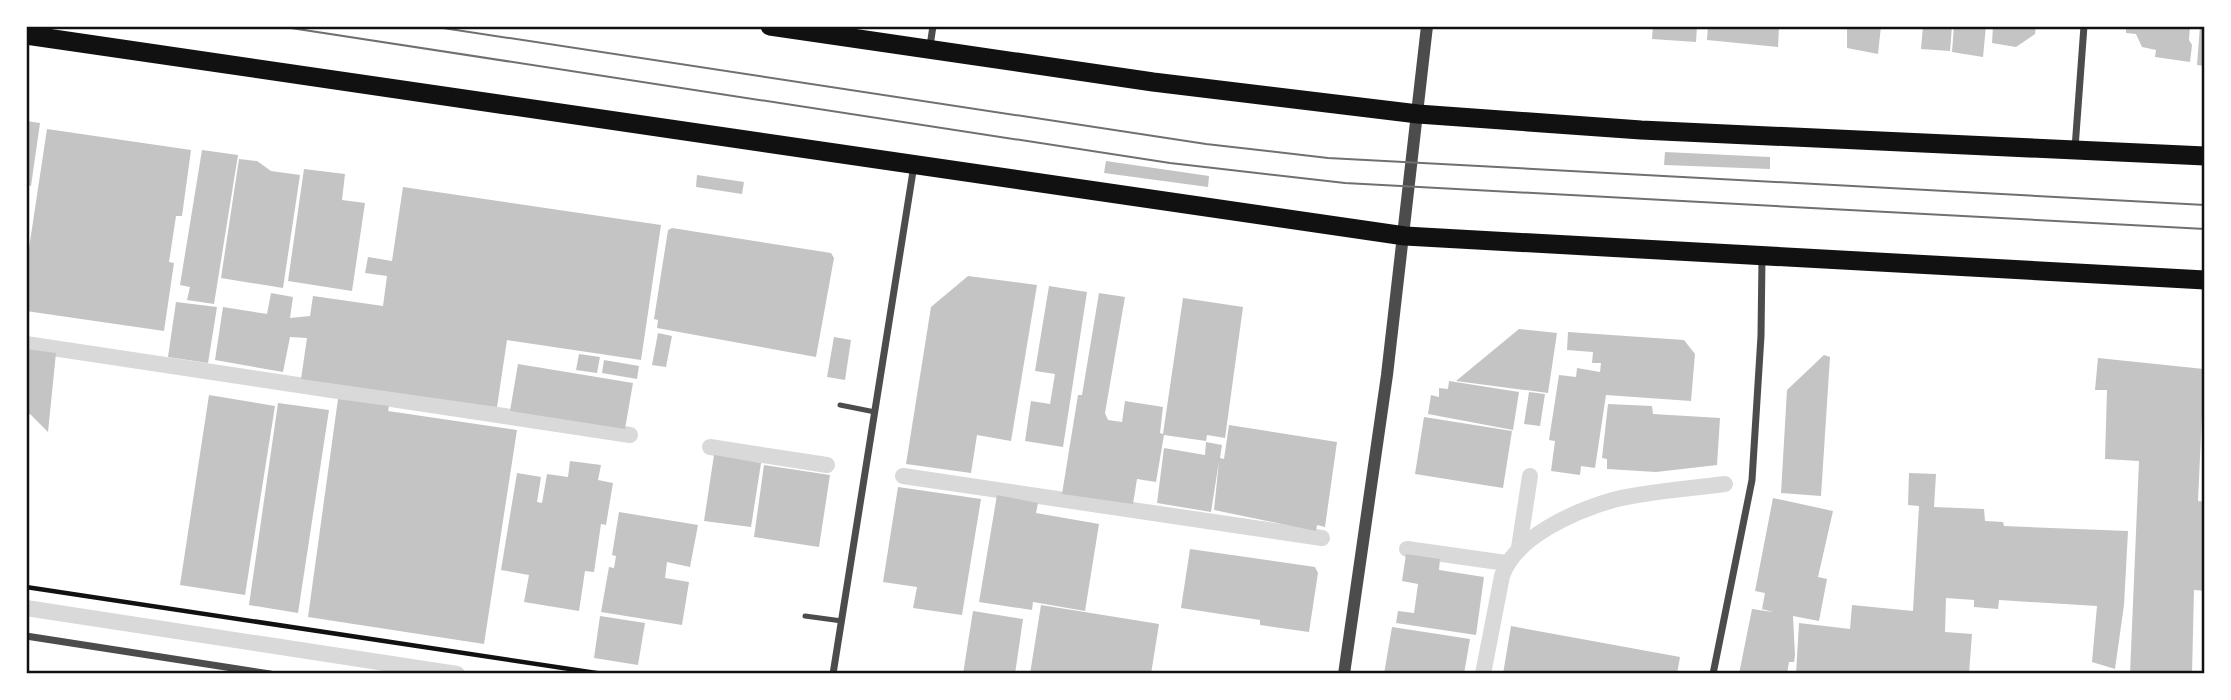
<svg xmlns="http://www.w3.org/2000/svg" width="2231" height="700" font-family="Poppins,sans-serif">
	<rect width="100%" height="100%" fill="#fff"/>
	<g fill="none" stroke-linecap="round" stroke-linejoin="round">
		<g stroke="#d9d9d9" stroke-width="16">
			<polyline points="26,344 630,435"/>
			<polyline points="710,447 827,465"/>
			<polyline points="903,476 1322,538"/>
			<polyline points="1519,548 1530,476"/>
			<polyline points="1407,549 1506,563"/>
			<polyline points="26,608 457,674"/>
			<path d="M1483,674L1502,576C1515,537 1575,511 1613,500C1649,491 1688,489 1725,484"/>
		</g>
	</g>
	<g fill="#c4c4c4">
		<polygon points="1653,26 1697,26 1696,42 1652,39"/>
		<polygon points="1708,26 1779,26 1778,47 1707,40"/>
		<polygon points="1847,26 1881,26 1878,54 1847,48"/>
		<polygon points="1923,26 1952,26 1950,51 1921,49"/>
		<polygon points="1954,26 1986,26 1983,57 1952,52"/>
		<polygon points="1993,26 2036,26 2035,34 2016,47 1992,43"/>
		<polygon points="2126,26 2190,26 2189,40 2192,45 2190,62 2155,57 2156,50 2142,47 2136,34 2126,33"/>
		<polygon points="2200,26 2205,26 2205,66 2197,65"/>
		<polygon points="26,121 40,123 31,186 26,185"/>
		<polygon points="47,129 191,150 182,216 176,216 169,262 174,263 164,331 26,311 26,268"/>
		<polygon points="202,150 238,155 214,304 187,300 190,287 180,285"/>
		<polygon points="1665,152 1770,157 1770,169 1664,165"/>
		<polygon points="239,159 257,161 271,171 300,175 283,288 221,278"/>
		<polygon points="1106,161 1209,176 1208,187 1104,173"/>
		<polygon points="304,169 345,174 342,200 365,203 352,291 288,281"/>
		<polygon points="697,175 744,182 742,194 696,187"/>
		<polygon points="403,187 661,225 641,360 507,340 497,407 301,379 307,338 290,337 283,372 215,360 223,307 267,314 271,293 293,297 290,318 310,316 313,296 383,306 387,276 365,273 368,257 392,261"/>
		<polygon points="672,228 831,253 834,258 816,357 657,328 658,320 654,319 668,230"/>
		<polygon points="968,276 1037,285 1011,441 977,435 971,473 906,464 931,307"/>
		<polygon points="1049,286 1087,292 1063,447 1025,441 1031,401 1050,404 1055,374 1035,371"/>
		<polygon points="1099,293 1125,297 1105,413 1108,420 1122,422 1125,401 1163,407 1160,433 1163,434 1183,298 1243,307 1225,438 1207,435 1206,441 1164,435 1156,482 1137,479 1133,504 1062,494 1078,395 1082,395"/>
		<polygon points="176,302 217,307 208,363 168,357"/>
		<polygon points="1519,329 1557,333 1548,393 1456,381"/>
		<polygon points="1568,332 1684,340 1695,354 1691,401 1606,395 1595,468 1581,466 1580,475 1551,471 1555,441 1549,440 1559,375 1576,377 1577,368 1600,372 1601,363 1592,363 1593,352 1567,350"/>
		<polygon points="658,333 672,336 666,367 652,365"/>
		<polygon points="834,337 851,340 845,380 827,377"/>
		<polygon points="26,349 56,353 48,432 30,414 26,417"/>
		<polygon points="579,354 600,357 597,373 576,370"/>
		<polygon points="1824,355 1830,357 1821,496 1781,493 1787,390"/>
		<polygon points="2098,358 2204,369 2198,501 2205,502 2205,591 2194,590 2192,674 2130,674 2139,461 2105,459 2107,390 2095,390"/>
		<polygon points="604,360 639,366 637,379 602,373"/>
		<polygon points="518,364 633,383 625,429 510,411"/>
		<polygon points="1449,381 1519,392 1513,430 1428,414 1431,395 1439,397 1439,388 1448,389"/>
		<polygon points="1529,392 1545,394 1540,426 1524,424"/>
		<polygon points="209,395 275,406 245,595 180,585"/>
		<polygon points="338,399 389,406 388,411 517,430 484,644 308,617"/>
		<polygon points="278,403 329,410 298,613 249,605"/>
		<polygon points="1608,404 1652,406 1653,414 1720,418 1717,465 1656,472 1607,469 1607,459 1602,458"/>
		<polygon points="1424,417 1512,431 1503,488 1415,474"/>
		<polygon points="1229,425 1337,442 1325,527 1317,525 1316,531 1214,510 1219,461 1211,512 1157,503 1164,448 1205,455 1206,442 1222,445 1220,458 1224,459"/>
		<polygon points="714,455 761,463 751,527 704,521"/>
		<polygon points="570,461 601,465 598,480 613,483 606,525 601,524 594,572 585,571 579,611 524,602 529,575 501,570 517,473 541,477 537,502 542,503 547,474 568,477"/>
		<polygon points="764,465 830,475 819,547 754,537"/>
		<polygon points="1909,473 1936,474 1934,507 1984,509 1985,521 2003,522 2004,526 2128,531 2124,605 2115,669 2092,662 2097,606 1999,600 1998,609 1974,607 1974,600 1946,598 1945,632 1972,634 1969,674 1796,674 1799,623 1850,629 1852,605 1913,611 1919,506 1908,505"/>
		<polygon points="898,487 981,499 962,615 913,608 917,587 883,582"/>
		<polygon points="997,495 1038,503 1036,513 1099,524 1085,611 1033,602 1032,610 979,602"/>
		<polygon points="1773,498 1833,511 1818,577 1827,579 1819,621 1793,616 1795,655 1794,662 1789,662 1787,674 1739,674 1752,609 1773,612 1762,609 1765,593 1755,591"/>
		<polygon points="619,512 698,525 690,567 667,562 665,578 689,582 682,625 601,612 609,567 614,568 616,556 612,555"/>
		<polygon points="1190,549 1315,567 1318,573 1309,632 1260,625 1260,620 1181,608"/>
		<polygon points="1406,554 1440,559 1439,570 1484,577 1476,635 1396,623 1398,611 1414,613 1418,584 1402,581"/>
		<polygon points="1041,605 1159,624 1151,674 1030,674"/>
		<polygon points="973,611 1023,619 1015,674 963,674"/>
		<polygon points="600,616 645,623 638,665 594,658"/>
		<polygon points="1511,626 1680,657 1677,674 1503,674"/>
		<polygon points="1392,627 1470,639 1464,674 1384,674"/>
	</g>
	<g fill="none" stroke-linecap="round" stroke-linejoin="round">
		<polyline stroke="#111" stroke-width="4.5" points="26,587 603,674"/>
		<g stroke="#4c4c4c" stroke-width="5">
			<polyline points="840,405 875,412"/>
			<polyline points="805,616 842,621"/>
		</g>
		<g stroke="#4c4c4c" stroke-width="7">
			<polyline points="930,46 933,26"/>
			<polyline points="2075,148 2084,26"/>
			<polyline points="26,636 270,674"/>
			<polyline points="833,674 914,165"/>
			<polyline points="1713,674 1752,480 1761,336 1762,258"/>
		</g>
		<polyline stroke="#4c4c4c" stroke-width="12" points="1344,674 1387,375 1427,26"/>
		<g stroke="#111" stroke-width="19">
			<polyline points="770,26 1153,82 1418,114 1641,130 2205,156"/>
			<polyline points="26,35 1405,236 2205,280"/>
		</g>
		<g stroke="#707070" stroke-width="2">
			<polyline points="278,26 1170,163 1345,183 2205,229"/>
			<polyline points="430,26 1206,144 1328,158 2205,205"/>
		</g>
	</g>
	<rect width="2231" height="700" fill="none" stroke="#ffffff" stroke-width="56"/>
	<rect x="28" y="28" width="2175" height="644" fill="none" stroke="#111" stroke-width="2.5"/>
</svg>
